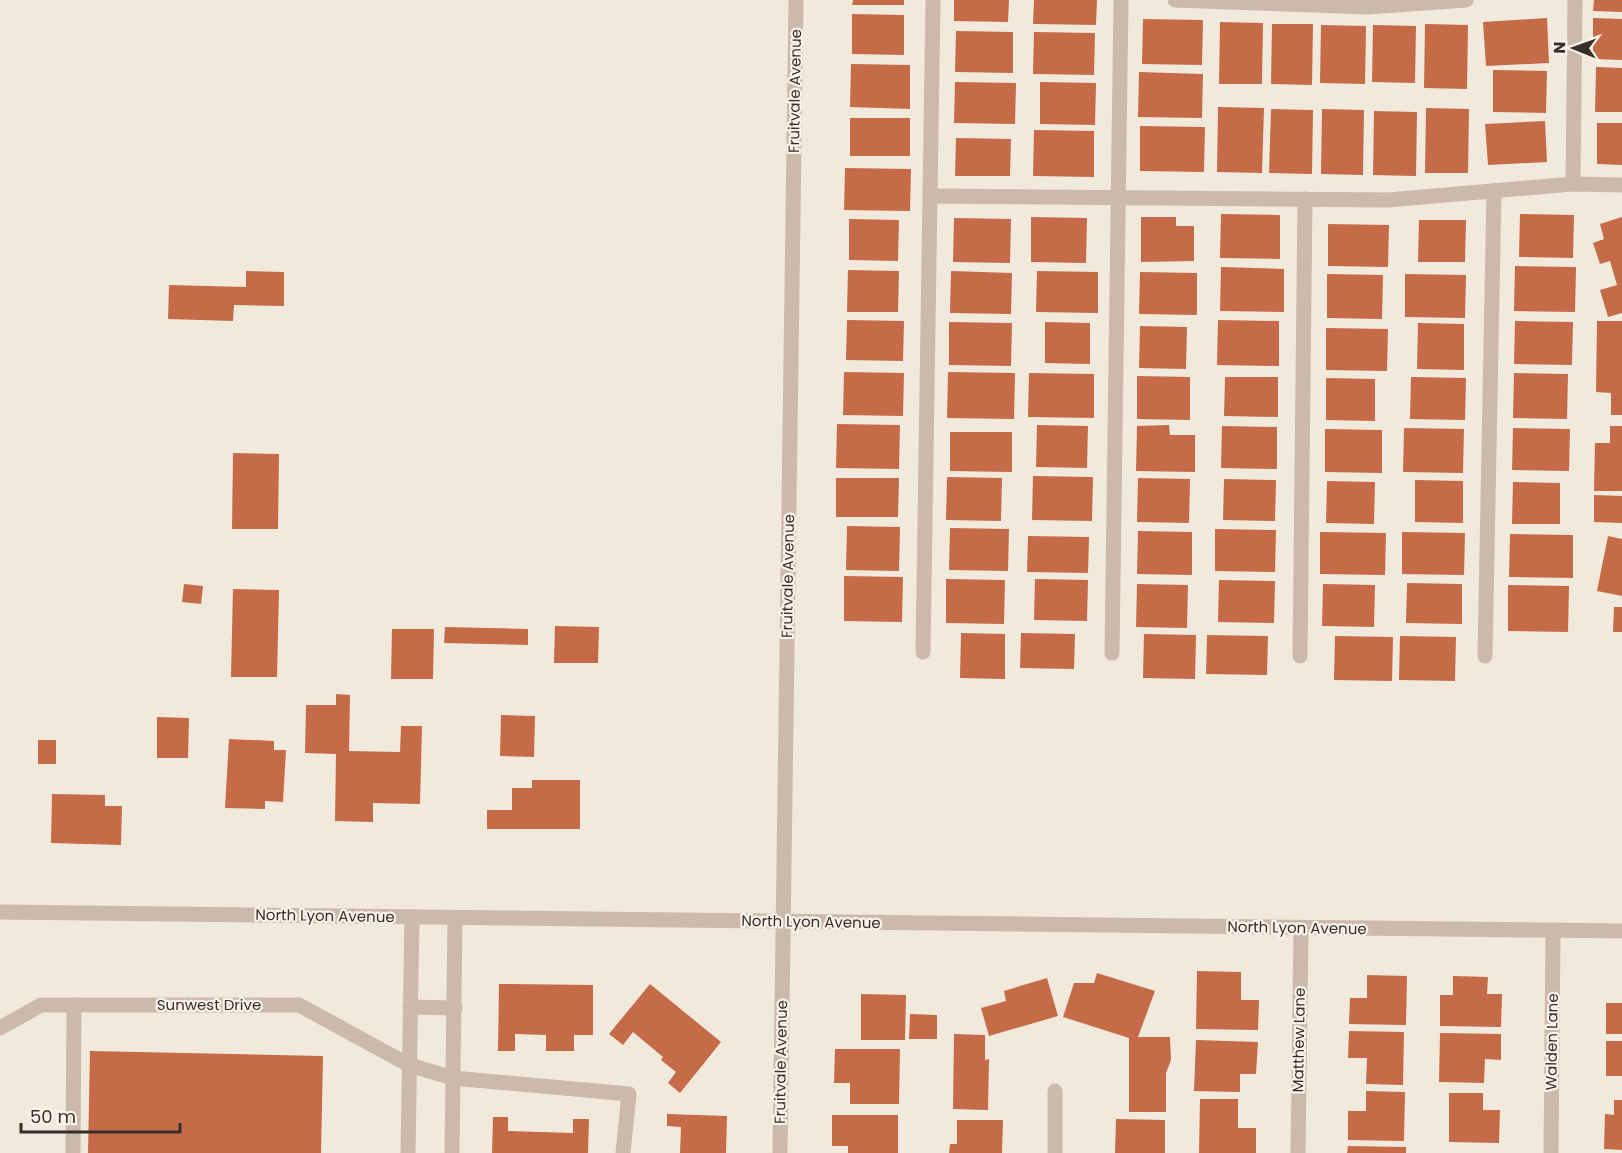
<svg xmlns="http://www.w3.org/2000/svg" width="1622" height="1153" font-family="Poppins,sans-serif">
	<rect width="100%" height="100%" fill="#f2e9dd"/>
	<g fill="#c66b48">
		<polygon points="853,0 904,0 904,5 852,5"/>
		<polygon points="954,0 1009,0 1008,22 954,21"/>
		<polygon points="1034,0 1097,0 1096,25 1033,24"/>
		<polygon points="1594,0 1622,0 1622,12 1593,11"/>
		<polygon points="852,14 904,15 904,55 852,54"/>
		<polygon points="1547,18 1549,63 1486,66 1483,22"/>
		<polygon points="1593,18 1622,19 1622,60 1593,59"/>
		<polygon points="1143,19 1203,20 1202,65 1142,64"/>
		<polygon points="1220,22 1263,23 1262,84 1219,84"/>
		<polygon points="1272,24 1313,24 1312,85 1271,84"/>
		<polygon points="1425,24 1468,25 1467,89 1424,88"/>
		<polygon points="1321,25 1366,26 1365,84 1320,83"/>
		<polygon points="1373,25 1416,26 1415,83 1372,82"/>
		<polygon points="956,31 1013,32 1013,73 955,72"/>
		<polygon points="1034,32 1095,33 1094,75 1033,74"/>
		<polygon points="851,64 910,65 910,109 850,107"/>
		<polygon points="1596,67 1622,68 1622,112 1595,112"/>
		<polygon points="1493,70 1547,71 1546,113 1493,112"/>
		<polygon points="1139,72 1203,74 1202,118 1138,117"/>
		<polygon points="955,82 1016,83 1015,124 954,123"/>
		<polygon points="1040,82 1096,83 1095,125 1040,124"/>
		<polygon points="1218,107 1264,108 1262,173 1217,172"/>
		<polygon points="1426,108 1469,109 1468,173 1425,173"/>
		<polygon points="1271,109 1313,110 1312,174 1269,173"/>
		<polygon points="1322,109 1364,110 1363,175 1321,174"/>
		<polygon points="1374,111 1417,112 1416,176 1373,175"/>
		<rect x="850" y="118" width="60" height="38"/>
		<polygon points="1545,121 1547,162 1488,165 1485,124"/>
		<polygon points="1597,123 1622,123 1622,165 1597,164"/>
		<polygon points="1140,126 1205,127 1204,172 1140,171"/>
		<polygon points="1034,130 1094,131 1094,177 1033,176"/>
		<polygon points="956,138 1011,139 1010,176 955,176"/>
		<polygon points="845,168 911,169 910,211 844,210"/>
		<polygon points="1221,214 1280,215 1280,259 1220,258"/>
		<polygon points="1520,214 1574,215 1573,258 1519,257"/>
		<polygon points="1031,217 1087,218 1086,263 1031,262"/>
		<polygon points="1141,217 1176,217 1176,226 1194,226 1194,261 1141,262"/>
		<polygon points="1622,217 1622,313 1608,317 1600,290 1617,285 1610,261 1600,264 1593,243 1604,239 1600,224"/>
		<polygon points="954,218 1011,219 1010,263 953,262"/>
		<polygon points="849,219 899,220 898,261 849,260"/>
		<polygon points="1419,220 1466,220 1465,262 1418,262"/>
		<polygon points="1328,224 1389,225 1388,267 1328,266"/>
		<polygon points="1515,266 1576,267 1575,312 1514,311"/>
		<polygon points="1221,267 1284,269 1284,312 1220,311"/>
		<polygon points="848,270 899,271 898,312 847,312"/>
		<polygon points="246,271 284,272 284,306 234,305 233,321 168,319 169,285 246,287"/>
		<polygon points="951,271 1012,273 1011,314 950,313"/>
		<polygon points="1037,271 1098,272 1098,313 1036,312"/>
		<polygon points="1140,272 1197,273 1197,315 1139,314"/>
		<polygon points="1327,274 1383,275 1382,319 1327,318"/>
		<polygon points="1405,274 1466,275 1465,318 1405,317"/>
		<polygon points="847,320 904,321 903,361 846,360"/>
		<polygon points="1218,320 1279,321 1279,366 1217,365"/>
		<polygon points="1515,321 1573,322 1572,365 1514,364"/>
		<polygon points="1597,321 1622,321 1622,415 1611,415 1611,393 1596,392"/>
		<polygon points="949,322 1012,323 1011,366 949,365"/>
		<polygon points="1045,322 1090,323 1090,364 1045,363"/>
		<polygon points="1418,323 1464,324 1464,370 1417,369"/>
		<polygon points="1140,326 1187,327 1186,369 1139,368"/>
		<polygon points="1326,328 1388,329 1387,371 1326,370"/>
		<polygon points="844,372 904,373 903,416 843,415"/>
		<polygon points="948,372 1015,373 1014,419 947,418"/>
		<polygon points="1029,373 1094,374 1094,418 1028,417"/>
		<polygon points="1514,373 1568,374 1567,419 1513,418"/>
		<polygon points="1137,376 1190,377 1190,420 1137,419"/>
		<polygon points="1225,377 1278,377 1278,417 1224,416"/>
		<polygon points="1411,377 1466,378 1465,420 1410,419"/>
		<polygon points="1326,378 1375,379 1375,421 1326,420"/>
		<polygon points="837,424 900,425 899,469 836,468"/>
		<polygon points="1037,425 1088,426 1087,468 1036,467"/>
		<polygon points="1169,425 1170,435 1195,435 1195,472 1136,471 1137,426"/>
		<polygon points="1222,426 1277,427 1277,469 1221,468"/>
		<polygon points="1610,426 1622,426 1622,491 1594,491 1595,443 1610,443"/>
		<polygon points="1404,428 1464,429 1463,473 1403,472"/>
		<polygon points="1513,428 1570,429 1569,471 1512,470"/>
		<polygon points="1325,429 1382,430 1382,473 1325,472"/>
		<polygon points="950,432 1012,432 1012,472 950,471"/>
		<polygon points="233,453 279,454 278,529 232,529"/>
		<polygon points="1033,476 1093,477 1092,521 1032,520"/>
		<polygon points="947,477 1002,478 1001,521 946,520"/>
		<polygon points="836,478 899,478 898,517 836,517"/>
		<polygon points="1138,478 1190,479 1189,523 1137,522"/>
		<polygon points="1224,479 1276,480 1275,521 1223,520"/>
		<polygon points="1415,480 1463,481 1463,523 1415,522"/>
		<polygon points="1327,481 1375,482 1374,524 1326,523"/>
		<polygon points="1513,482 1560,483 1560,524 1512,524"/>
		<polygon points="1594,495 1622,496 1622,523 1594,522"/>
		<polygon points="847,526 900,527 899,571 846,570"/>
		<polygon points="950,528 1009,529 1008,571 949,570"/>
		<polygon points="1215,529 1276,530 1275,572 1215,571"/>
		<polygon points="1138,531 1192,532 1192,575 1137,574"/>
		<polygon points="1320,532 1386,533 1385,575 1320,574"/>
		<polygon points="1402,532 1465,533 1464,575 1402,574"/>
		<polygon points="1510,534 1573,535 1573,578 1509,577"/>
		<polygon points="1028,536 1089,537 1088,573 1027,572"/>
		<polygon points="1608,536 1622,539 1622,596 1597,591"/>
		<polygon points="844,576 903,577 902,622 844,621"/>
		<polygon points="946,579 1005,580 1004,624 946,623"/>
		<polygon points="1035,579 1088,580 1087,621 1034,620"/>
		<polygon points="1219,580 1275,581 1274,623 1218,622"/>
		<polygon points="1407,583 1462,584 1462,624 1406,623"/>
		<polygon points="184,584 203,586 201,604 182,602"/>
		<polygon points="1137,584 1188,585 1187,628 1136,627"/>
		<polygon points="1323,584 1375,585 1374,627 1322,626"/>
		<polygon points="1508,585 1569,586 1568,632 1508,631"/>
		<polygon points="233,589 279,590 277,677 231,677"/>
		<polygon points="1614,607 1622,607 1622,632 1613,632"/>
		<polygon points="555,626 599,627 598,663 554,663"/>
		<polygon points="445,627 528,629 528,645 444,643"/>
		<polygon points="392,629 434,629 433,679 391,679"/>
		<polygon points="961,633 1005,634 1005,679 960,678"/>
		<polygon points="1021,633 1075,634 1074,669 1020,668"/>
		<polygon points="1144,634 1196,635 1195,679 1143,678"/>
		<polygon points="1207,635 1268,636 1267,675 1206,674"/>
		<polygon points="1335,636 1393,637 1392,681 1334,680"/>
		<polygon points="1400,636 1456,637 1455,681 1399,680"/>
		<polygon points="336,694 350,695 349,751 400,752 401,726 422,726 420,804 373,803 373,822 335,821 336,754 305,753 306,705 336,705"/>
		<polygon points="501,715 535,716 534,757 500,756"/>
		<polygon points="157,717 189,718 188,758 157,758"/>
		<polygon points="229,739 274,741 274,750 286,750 283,802 265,801 265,809 225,808"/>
		<rect x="38" y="740" width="18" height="24"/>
		<polygon points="532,780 580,780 580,829 487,829 487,810 512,810 512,788 532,788"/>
		<polygon points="52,794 105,795 105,806 122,806 121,845 51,843"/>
		<polygon points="1197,971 1241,972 1241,1000 1259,1000 1258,1030 1196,1029"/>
		<polygon points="1097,973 1155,991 1138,1037 1170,1037 1171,1060 1166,1073 1166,1112 1129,1112 1129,1038 1063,1017 1074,983 1094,983"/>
		<polygon points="1367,975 1407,976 1406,1025 1349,1024 1350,998 1367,998"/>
		<polygon points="1453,976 1488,977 1487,994 1502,994 1501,1027 1440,1026 1440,995 1453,995"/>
		<polygon points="1047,978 1058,1016 989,1036 981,1008 1006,1001 1004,991"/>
		<polygon points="499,984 593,985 593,1035 574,1035 574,1051 546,1051 546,1035 515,1034 515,1051 498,1051"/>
		<polygon points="650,984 721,1042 680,1093 668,1083 676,1072 661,1060 663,1057 633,1032 623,1045 609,1034"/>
		<polygon points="861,994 906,995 905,1040 861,1040"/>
		<rect x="1606" y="1003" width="16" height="31"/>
		<polygon points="910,1014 937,1015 937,1039 909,1039"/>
		<polygon points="1349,1031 1404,1032 1403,1085 1366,1084 1367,1058 1348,1058"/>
		<polygon points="1440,1033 1501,1034 1501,1060 1485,1059 1484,1083 1439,1082"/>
		<polygon points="954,1034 985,1035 985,1060 989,1059 988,1110 953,1109"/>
		<polygon points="1196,1040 1258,1042 1256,1074 1240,1074 1240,1092 1194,1091"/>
		<rect x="1606" y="1041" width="16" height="35"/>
		<polygon points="835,1049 900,1049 899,1104 850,1104 850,1083 834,1083"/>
		<polygon points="90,1051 323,1056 321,1153 88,1153"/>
		<polygon points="1366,1091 1405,1092 1404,1141 1348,1140 1348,1111 1366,1111"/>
		<polygon points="1449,1093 1483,1093 1483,1110 1500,1110 1499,1143 1449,1142"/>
		<polygon points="1200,1099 1238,1099 1238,1128 1256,1128 1256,1153 1199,1153"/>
		<polygon points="1614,1100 1622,1100 1622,1150 1604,1149 1605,1114 1614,1115"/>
		<polygon points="667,1114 727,1116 726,1153 680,1153 681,1127 667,1126"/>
		<polygon points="832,1115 898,1115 898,1153 848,1153 848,1146 832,1146"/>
		<polygon points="493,1117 508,1117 508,1131 573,1133 573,1119 589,1119 588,1153 492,1153"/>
		<polygon points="1116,1119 1165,1120 1165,1153 1115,1153"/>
		<polygon points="957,1120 1003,1120 1002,1153 949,1153 950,1144 957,1144"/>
		<polygon points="1348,1146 1406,1147 1406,1153 1347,1153"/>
	</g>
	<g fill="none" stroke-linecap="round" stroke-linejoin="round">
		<g stroke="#cbb9a9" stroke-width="15">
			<polyline points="1175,0 1368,7 1466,0"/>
			<polyline points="1573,184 1575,0"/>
			<polyline points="930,196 1388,200 1573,184 1622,185"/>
			<polyline points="923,652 933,0"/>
			<polyline points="1112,653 1121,0"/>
			<polyline points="1300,656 1305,199"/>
			<polyline points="1485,656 1494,191"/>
			<polyline points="0,912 1622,931"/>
			<polyline points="410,1007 455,1008"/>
			<polyline points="0,1028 41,1005 299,1005 409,1065 453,1078 629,1094 623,1153"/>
			<polyline points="73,1153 74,1005"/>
			<polyline points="408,1153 412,917"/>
			<polyline points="452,1153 455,918"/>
			<polyline points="780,1153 796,0"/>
			<polyline points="1055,1153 1055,1091"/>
			<polyline points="1298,1153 1301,928"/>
			<polyline points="1551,1153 1553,930"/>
		</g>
	</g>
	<g text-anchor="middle" stroke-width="4.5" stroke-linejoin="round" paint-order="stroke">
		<g font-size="15" fill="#382e29" stroke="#faf3ea">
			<text transform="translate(795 91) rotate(-89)" y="5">Fruitvale Avenue</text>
			<text transform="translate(788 576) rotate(-89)" y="5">Fruitvale Avenue</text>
			<text transform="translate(325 916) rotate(1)" y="5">North Lyon Avenue</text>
			<text transform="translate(811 922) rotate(1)" y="5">North Lyon Avenue</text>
			<text transform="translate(1297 928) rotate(1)" y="5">North Lyon Avenue</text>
			<text x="209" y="1010">Sunwest Drive</text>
			<text transform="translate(1299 1040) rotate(-89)" y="5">Matthew Lane</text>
			<text transform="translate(1552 1042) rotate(-89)" y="5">Walden Lane</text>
			<text transform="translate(781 1062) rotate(-89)" y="5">Fruitvale Avenue</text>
		</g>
	</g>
	<g transform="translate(1574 48) rotate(271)" stroke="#faf3ea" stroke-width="4.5" paint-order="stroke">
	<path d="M0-4.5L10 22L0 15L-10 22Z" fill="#382e29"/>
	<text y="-9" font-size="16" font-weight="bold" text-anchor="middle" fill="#382e29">N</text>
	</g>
	<path d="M21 1123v9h159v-9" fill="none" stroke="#382e29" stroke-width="3"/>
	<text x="30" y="1123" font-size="18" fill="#382e29" stroke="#faf3ea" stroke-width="4.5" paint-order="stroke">50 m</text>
</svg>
